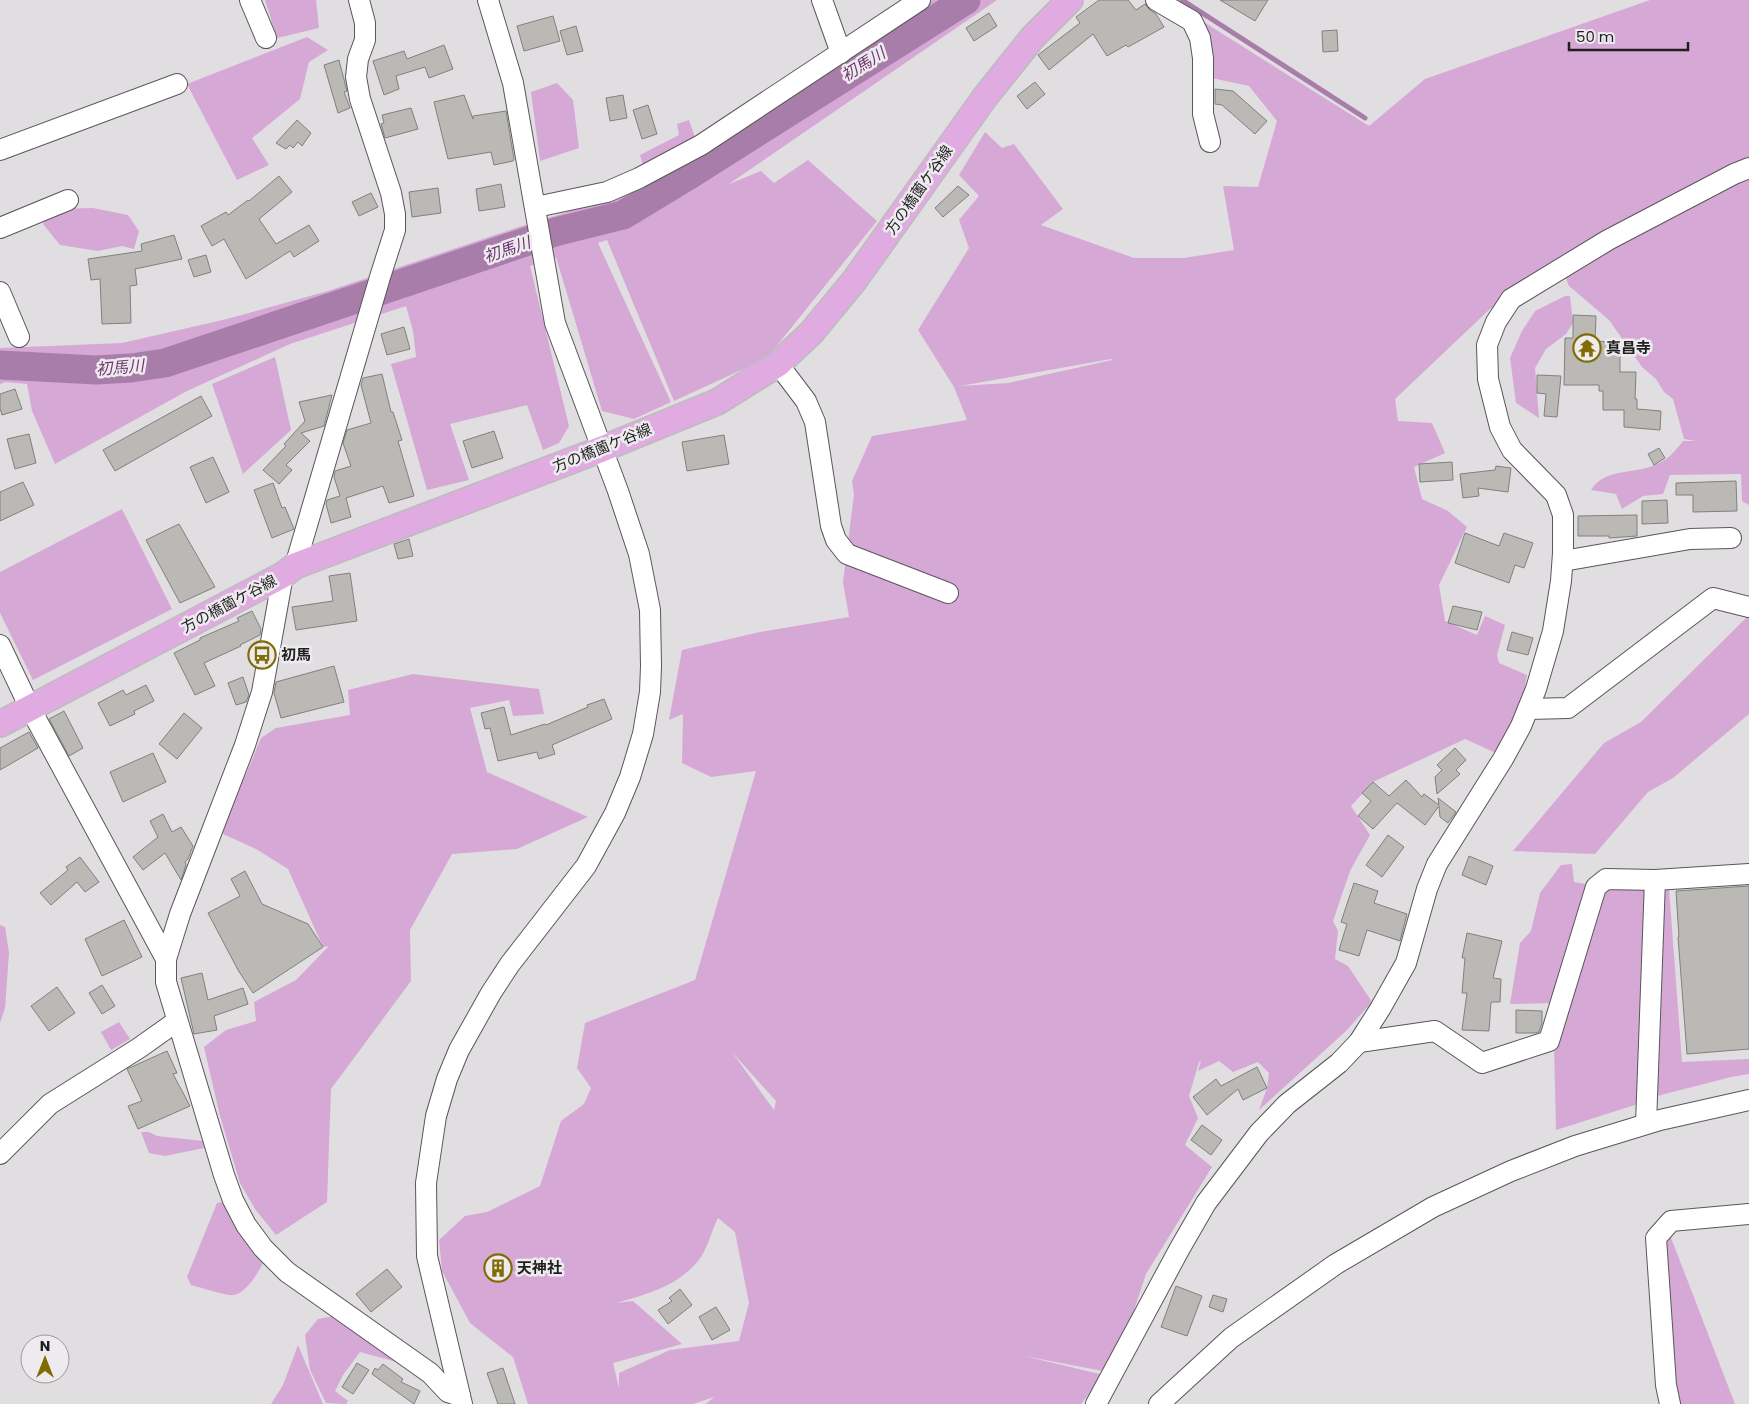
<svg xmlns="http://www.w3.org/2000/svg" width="1749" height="1404" font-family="Poppins,'Noto Sans JP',sans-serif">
	<rect width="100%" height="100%" fill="#e1dee1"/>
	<g fill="#d6a8d6" fill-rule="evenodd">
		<polygon points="265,0 316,0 319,28 277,38"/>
		<polygon points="932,0 997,0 729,184 761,171 774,183 808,160 877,221 767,358 674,401 607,240 598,243 671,402 634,419 602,411 556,257 530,266 569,426 559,443 543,450 527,405 450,424 469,480 427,490 391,364 416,357 413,331 406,306 290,344 187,391 55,464 32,411 27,384 6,382 0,384 0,348 122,343 227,319 328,291 516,228 605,200 847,59"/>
		<path d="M1650,0H1749V505L1742,501L1741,474L1670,475L1663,494L1643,496L1622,509L1616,494L1591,490C1605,467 1636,475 1657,464C1669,459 1675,451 1683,441H1696L1684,439L1673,399L1664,392L1656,379L1642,367L1609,320L1569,286L1561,266L1560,269L1490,309L1395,399L1398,421L1432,423L1445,453L1414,467L1422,499L1448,511L1467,527L1439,585L1445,621L1477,635L1485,616L1505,625L1497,655L1499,663L1527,675L1520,711L1496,753L1465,739L1373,782L1351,806L1370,835L1350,871L1333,921L1338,931L1335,959L1348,966L1372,1002L1346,1031L1259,1110L1267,1088L1269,1073L1258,1062L1233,1072L1219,1061L1198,1071L1201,1061L1199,1062L1189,1096L1198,1118L1185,1145L1212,1167L1146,1274L1113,1373L1024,1356L1104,1375L1081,1404H706L714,1397L693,1404H528L513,1357L470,1323L442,1271L439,1240L465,1216L487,1212L540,1186L561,1121L584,1104L591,1088L577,1068L585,1023L695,980L756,771L711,777L682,763L683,714L669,720L682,650L760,632L849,617L843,582L854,494L852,481L872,436L967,420L954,387L918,330L969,248L959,220L979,196L959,175L985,132L1002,148L1014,144L1063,209L1041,225L1134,258H1184L1234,250L1223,186L1258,187L1277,121L1249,86L1207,77L1199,19L1369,126L1425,79ZM1112,360L1008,383L960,386L1111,359ZM732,1052L776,1101L774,1110ZM718,1218L735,1232L749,1303L739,1341L670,1350L619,1373V1388L613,1363L682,1344L633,1301L616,1303C645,1295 678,1286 698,1261C708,1249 711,1231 718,1218Z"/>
		<polygon points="307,37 328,50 309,62 300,99 252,138 269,165 237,180 187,84"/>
		<polygon points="557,83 573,100 579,148 540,161 531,92"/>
		<polygon points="689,120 697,143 644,169 640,155 679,135 677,124"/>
		<polygon points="93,208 128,215 139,231 134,249 122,246 98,251 60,245 43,224 50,209"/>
		<polygon points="1565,296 1570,296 1573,323 1566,334 1546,349 1535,368 1539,418 1516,403 1510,358 1522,331 1535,311"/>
		<polygon points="275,357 291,430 243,474 212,384"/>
		<polygon points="122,509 172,609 33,680 0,613 0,572"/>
		<polygon points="1749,615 1749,714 1673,778 1648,792 1595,854 1513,851 1604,743 1641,722"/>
		<polygon points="413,674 539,689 544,714 513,716 509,700 470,708 487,772 588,817 517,849 452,854 410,930 411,981 331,1089 327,1202 276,1235 255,1209 240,1183 220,1116 204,1047 226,1030 256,1021 254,1002 296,980 329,946 323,947 288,869 256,849 223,834 226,810 247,772 261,738 276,728 350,715 348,690"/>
		<polygon points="1572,864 1574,882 1591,885 1553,1003 1510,1004 1520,943 1531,931 1540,893 1561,865"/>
		<polygon points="1640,885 1647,892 1638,1104 1556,1130 1554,1045 1599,893 1616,886"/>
		<polygon points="1669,888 1682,1062 1749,1059 1749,1074 1731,1077 1657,1096 1660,891"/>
		<polygon points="0,925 5,927 9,953 5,1008 0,1023"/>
		<polygon points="119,1022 130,1039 111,1050 101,1032"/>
		<polygon points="141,1132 149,1132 157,1136 203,1141 204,1148 165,1156 149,1153"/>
		<path d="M233,1200L266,1258C260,1269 247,1294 233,1295C226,1296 200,1287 191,1285L187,1277L217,1203Z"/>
		<polygon points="1670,1235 1735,1404 1674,1404 1660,1252"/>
		<polygon points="335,1316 404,1364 360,1352 343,1375 335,1391 348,1401 346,1404 326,1403 310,1370 305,1335 318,1319"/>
		<polygon points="298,1345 323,1404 271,1404 283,1385"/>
	</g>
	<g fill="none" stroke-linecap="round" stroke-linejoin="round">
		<polyline stroke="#a87da9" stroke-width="5" points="1182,0 1365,118"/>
		<polyline stroke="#a87da9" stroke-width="29" points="0,365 96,370 131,368 165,363 555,232 623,215 689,175 966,0"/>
	</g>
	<g fill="#bab9b5" stroke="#81807d">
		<polygon points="1099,0 1128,0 1136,10 1145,4 1150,10 1156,14 1164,27 1128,47 1126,45 1107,56 1093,34 1049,70 1038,55 1080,23 1076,17"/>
		<polygon points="1220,0 1268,0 1255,21"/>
		<polygon points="989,13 997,26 974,41 966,28"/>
		<polygon points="553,16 560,41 524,51 517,26"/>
		<polygon points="576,26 583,51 567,55 560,31"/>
		<polygon points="1337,30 1338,51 1323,52 1322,31"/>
		<polygon points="444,45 453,69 429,78 425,67 396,76 399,89 384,95 373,61 404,51 407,59"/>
		<polygon points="339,60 347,91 344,92 350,108 338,113 324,65"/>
		<polygon points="1035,82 1045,94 1027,109 1017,96"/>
		<polygon points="1215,89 1233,91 1267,121 1255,134 1222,105 1215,104"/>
		<polygon points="464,95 473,119 473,116 506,111 514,159 513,161 494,165 491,152 448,159 434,102"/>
		<polygon points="623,95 627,118 610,121 606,98"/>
		<polygon points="648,105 657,134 642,139 633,110"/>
		<polygon points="411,108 418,129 385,138 381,124 384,123 382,115"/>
		<polygon points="297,120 311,133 302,146 298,142 293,148 290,145 286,149 276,143"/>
		<polygon points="279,176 292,192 259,219 276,244 309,225 319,241 294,257 290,251 246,279 224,239 212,246 201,226 226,212 228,215 248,200 249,201"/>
		<polygon points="501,184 505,207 479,211 476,189"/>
		<polygon points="958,186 969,195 943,217 935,208"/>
		<polygon points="438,188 441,213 412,217 409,192"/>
		<polygon points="371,193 378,207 359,216 352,202"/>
		<polygon points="174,235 182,259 135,269 137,285 130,286 131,323 102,324 100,279 91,280 88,259 142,251 141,244"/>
		<polygon points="206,255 211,272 194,277 188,260"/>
		<polygon points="1573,315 1596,316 1595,341 1609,342 1608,354 1620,354 1620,372 1636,372 1635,399 1637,399 1637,409 1661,411 1660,430 1624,427 1624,410 1603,410 1603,391 1599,391 1599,385 1564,385 1565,338 1573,338"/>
		<polygon points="404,327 410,349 387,355 381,334"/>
		<polygon points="382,374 391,412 393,412 402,440 398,441 414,496 389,503 383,486 346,498 351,517 331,523 326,504 327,500 340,496 334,477 335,471 351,466 343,443 347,430 371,423 361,385 363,378"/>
		<polygon points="1537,375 1561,376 1557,417 1544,416 1546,394 1537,393"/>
		<polygon points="15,389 22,409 2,415 0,408 0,394"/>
		<polygon points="332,395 324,426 301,433 310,441 286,465 292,470 279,484 263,470 286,446 284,444 305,421 299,402"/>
		<polygon points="201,396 212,416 115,471 103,450"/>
		<polygon points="494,431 503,458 472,468 463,441"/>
		<polygon points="29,434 36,463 15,469 7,439"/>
		<polygon points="724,435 729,464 687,471 682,442"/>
		<polygon points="1659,448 1665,458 1654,465 1648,454"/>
		<polygon points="213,457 229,492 206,503 190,467"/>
		<polygon points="1452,462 1453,480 1420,482 1419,464"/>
		<polygon points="1496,466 1511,468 1508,492 1478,488 1479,496 1463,498 1460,474 1495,470"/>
		<polygon points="1736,481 1737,511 1693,512 1693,495 1676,495 1676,483"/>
		<polygon points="23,482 34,505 0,521 0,492"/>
		<polygon points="273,483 282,508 285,507 294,529 272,538 254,490"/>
		<polygon points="1667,500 1668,523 1642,524 1642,501"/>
		<polygon points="1637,515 1637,536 1609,538 1609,536 1578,536 1578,516"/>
		<polygon points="179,524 215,587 180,603 146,540"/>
		<polygon points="1465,533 1499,546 1504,533 1533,543 1524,568 1515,565 1509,583 1455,563"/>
		<polygon points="409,539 413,556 398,559 394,544"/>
		<polygon points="350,573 357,621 296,630 292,607 333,601 329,576"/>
		<polygon points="1453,606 1482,612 1477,630 1448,623"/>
		<polygon points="252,611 261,629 260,635 240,645 241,646 204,663 215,686 195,695 174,653 200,640 200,638 239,621 237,618"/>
		<polygon points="1512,632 1533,638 1528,655 1507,650"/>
		<polygon points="334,666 344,702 281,718 274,693 276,682"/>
		<polygon points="243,677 249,695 246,702 236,705 228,683"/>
		<polygon points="146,685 154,701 134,711 135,714 110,726 98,703 123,690 126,695"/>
		<polygon points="604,699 612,719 552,745 555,754 539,759 537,752 498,761 490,728 485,729 481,713 504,707 511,735 545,724 546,725 588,707 587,705"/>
		<polygon points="64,711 83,748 69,756 49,719"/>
		<polygon points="184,713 202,728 177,759 159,744"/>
		<polygon points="29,732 38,748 0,770 0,748"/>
		<polygon points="1455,748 1466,760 1456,770 1460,774 1437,794 1435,777 1442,770 1437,765"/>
		<polygon points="153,753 166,782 123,802 110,772"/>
		<polygon points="1406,780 1422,797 1424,794 1439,805 1438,798 1456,812 1448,823 1440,817 1439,806 1425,825 1397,803 1373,829 1358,816 1371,801 1362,793 1373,782 1389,796"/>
		<polygon points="163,814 172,832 181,827 193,846 188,859 185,862 186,865 181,880 165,853 143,870 133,857 158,837 150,821"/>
		<polygon points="1388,835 1404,847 1382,877 1366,865"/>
		<polygon points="1469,856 1493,866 1486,885 1462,875"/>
		<polygon points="80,857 99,882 85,892 77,882 51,905 40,893 68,870 66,867"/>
		<polygon points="245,871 262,904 308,924 323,947 253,993 238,970 208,913 240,896 231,879"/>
		<polygon points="1354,883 1378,891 1374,903 1407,914 1400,941 1367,930 1359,956 1339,950 1347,924 1341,922"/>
		<polygon points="1749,886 1749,1049 1687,1054 1678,937 1679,937 1676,891"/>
		<polygon points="124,920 142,957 102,976 85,939"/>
		<polygon points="1467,933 1502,941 1493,978 1501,979 1500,1002 1491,1002 1489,1031 1462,1030 1467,993 1462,993 1465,958 1462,958"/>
		<polygon points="202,973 208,1000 243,988 248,1004 214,1016 217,1030 194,1034 181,978"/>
		<polygon points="102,985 115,1006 102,1014 89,993"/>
		<polygon points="57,987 75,1013 49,1031 31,1006"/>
		<polygon points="1516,1010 1542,1011 1542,1023 1539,1032 1534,1033 1516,1033"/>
		<polygon points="167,1051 177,1073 173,1074 190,1106 138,1129 128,1106 142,1101 127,1069"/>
		<polygon points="1257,1067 1267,1088 1243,1100 1238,1089 1207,1115 1193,1097 1216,1079 1221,1086"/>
		<polygon points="1202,1125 1222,1140 1211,1155 1191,1140"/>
		<polygon points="501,1259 507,1272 494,1277 490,1263"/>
		<polygon points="387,1269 402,1287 371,1312 356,1294"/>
		<polygon points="1176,1286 1202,1296 1187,1336 1161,1327"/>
		<polygon points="680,1289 692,1305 668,1324 658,1310 672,1301 669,1298"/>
		<polygon points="1213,1295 1227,1299 1223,1312 1209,1307"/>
		<polygon points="716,1307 730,1330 712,1340 699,1317"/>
		<polygon points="357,1363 369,1370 353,1394 342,1387"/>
		<polygon points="383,1364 403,1379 401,1382 420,1391 414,1404 372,1374 375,1368 378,1370"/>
		<polygon points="503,1368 515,1404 498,1404 487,1373"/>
	</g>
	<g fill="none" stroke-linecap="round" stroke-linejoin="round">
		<g stroke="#595759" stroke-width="22">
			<g id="minor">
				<polyline points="250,0 266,38"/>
				<polyline points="822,0 841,53"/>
				<polyline points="1156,0 1192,21 1200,38 1203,58 1203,114 1210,142"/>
				<polyline points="0,150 177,84"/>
				<polyline points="536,207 607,192 639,178 701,145 920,0"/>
				<polyline points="0,228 68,200"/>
				<polyline points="0,292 19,337"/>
				<polyline points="778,364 806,401 815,422 831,526 836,540 847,554 948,593"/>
				<polyline points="1563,561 1690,539 1731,538"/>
				<polyline points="295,566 380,277 395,230 395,214 391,193 360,99 356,77 358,59 365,40 365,23 359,0"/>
				<polyline points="283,575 262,692 245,745 180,914 166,959 166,982 224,1175 233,1200 246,1225 263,1248 287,1272 430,1373 448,1392 460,1396"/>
				<polyline points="0,645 30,708 166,959"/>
				<polyline points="1528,709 1568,708 1713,598 1749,607"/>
				<polyline points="1359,1042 1435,1031 1482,1063 1549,1041 1596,887 1606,879 1655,880 1749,874"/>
				<polyline points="1646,1124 1655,880"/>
				<polyline points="0,1154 50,1104 139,1048 177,1021"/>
				<polyline points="462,1404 427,1256 426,1183 436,1116 447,1079 459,1050 491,993 510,964 586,866 615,813 630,777 643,734 650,692 651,666 650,610 639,554 618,491 555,323 513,83 488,0"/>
				<polyline points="1096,1404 1180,1248 1206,1203 1259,1133 1287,1104 1339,1063 1359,1042 1380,1009 1406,963 1427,889 1437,864 1503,759 1521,726 1536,689 1553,631 1561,581 1563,553 1563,515 1556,495 1512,450 1500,427 1488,379 1487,345 1496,322 1511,299 1608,240 1734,174 1749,168"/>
				<polyline points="1159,1404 1231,1338 1336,1264 1433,1207 1511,1171 1575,1146 1660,1120 1749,1100"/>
				<polyline points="1670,1404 1666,1385 1656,1238 1671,1221 1749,1214"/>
			</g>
		</g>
		<g stroke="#bcbcbc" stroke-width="28">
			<polyline id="major" points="0,724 283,575 295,566 602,449 717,402 778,364 811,333 854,281 985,97 1033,37 1070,0"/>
		</g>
		<use href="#minor" stroke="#fff" stroke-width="20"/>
		<use href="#major" stroke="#e0abe1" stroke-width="25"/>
	</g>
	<defs>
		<g id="temple-ring" transform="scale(1.4375)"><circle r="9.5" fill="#eeebee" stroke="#816b04" stroke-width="1.5"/><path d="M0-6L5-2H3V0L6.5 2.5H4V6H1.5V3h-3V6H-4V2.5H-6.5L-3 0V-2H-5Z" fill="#816b04"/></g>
		<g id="bus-ring" transform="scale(1.4375)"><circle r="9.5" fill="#eeebee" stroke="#816b04" stroke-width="1.5"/><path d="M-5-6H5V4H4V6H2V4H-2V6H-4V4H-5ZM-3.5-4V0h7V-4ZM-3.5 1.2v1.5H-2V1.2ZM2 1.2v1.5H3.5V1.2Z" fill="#816b04"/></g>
		<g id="building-ring" transform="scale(1.4375)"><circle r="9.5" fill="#eeebee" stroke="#816b04" stroke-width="1.5"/><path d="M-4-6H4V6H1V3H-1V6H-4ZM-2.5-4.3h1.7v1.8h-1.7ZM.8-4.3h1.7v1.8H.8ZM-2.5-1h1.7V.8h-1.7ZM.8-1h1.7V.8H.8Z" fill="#816b04"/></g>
	</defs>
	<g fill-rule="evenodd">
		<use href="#temple-ring" x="1587" y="348"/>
		<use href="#bus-ring" x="262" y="655"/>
		<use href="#building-ring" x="498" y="1268"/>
	</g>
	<g text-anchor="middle" stroke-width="5" stroke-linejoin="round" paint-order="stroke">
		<g font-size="15" fill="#201f20" stroke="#eeebee">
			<text transform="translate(919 190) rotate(-55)" y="5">方の橋薗ケ谷線</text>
			<text transform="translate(602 448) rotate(-22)" y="5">方の橋薗ケ谷線</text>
			<text transform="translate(229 604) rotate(-28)" y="5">方の橋薗ケ谷線</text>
		</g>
		<g font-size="15" font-weight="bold" fill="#201f20" stroke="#eeebee" text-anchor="start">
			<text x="1606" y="353">真昌寺</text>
			<text x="281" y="660">初馬</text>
			<text x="517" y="1273">天神社</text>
		</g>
		<g font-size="16" font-style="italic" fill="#6c356e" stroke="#eeebee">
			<text transform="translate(863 64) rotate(-32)" y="6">初馬川</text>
			<text transform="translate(507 249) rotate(-19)" y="6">初馬川</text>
			<text transform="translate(120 367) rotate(-5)" y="6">初馬川</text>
		</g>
	</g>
	<g transform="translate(45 1359)"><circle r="24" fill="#eeebee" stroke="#9c999c"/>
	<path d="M0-4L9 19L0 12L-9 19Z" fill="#816b04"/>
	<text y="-8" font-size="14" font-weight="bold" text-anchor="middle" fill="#201f20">N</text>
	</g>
	<path d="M1569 42v8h119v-8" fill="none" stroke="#201f20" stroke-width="2.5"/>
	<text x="1576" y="42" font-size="15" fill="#201f20" stroke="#eeebee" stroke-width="4" paint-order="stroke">50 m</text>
</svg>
